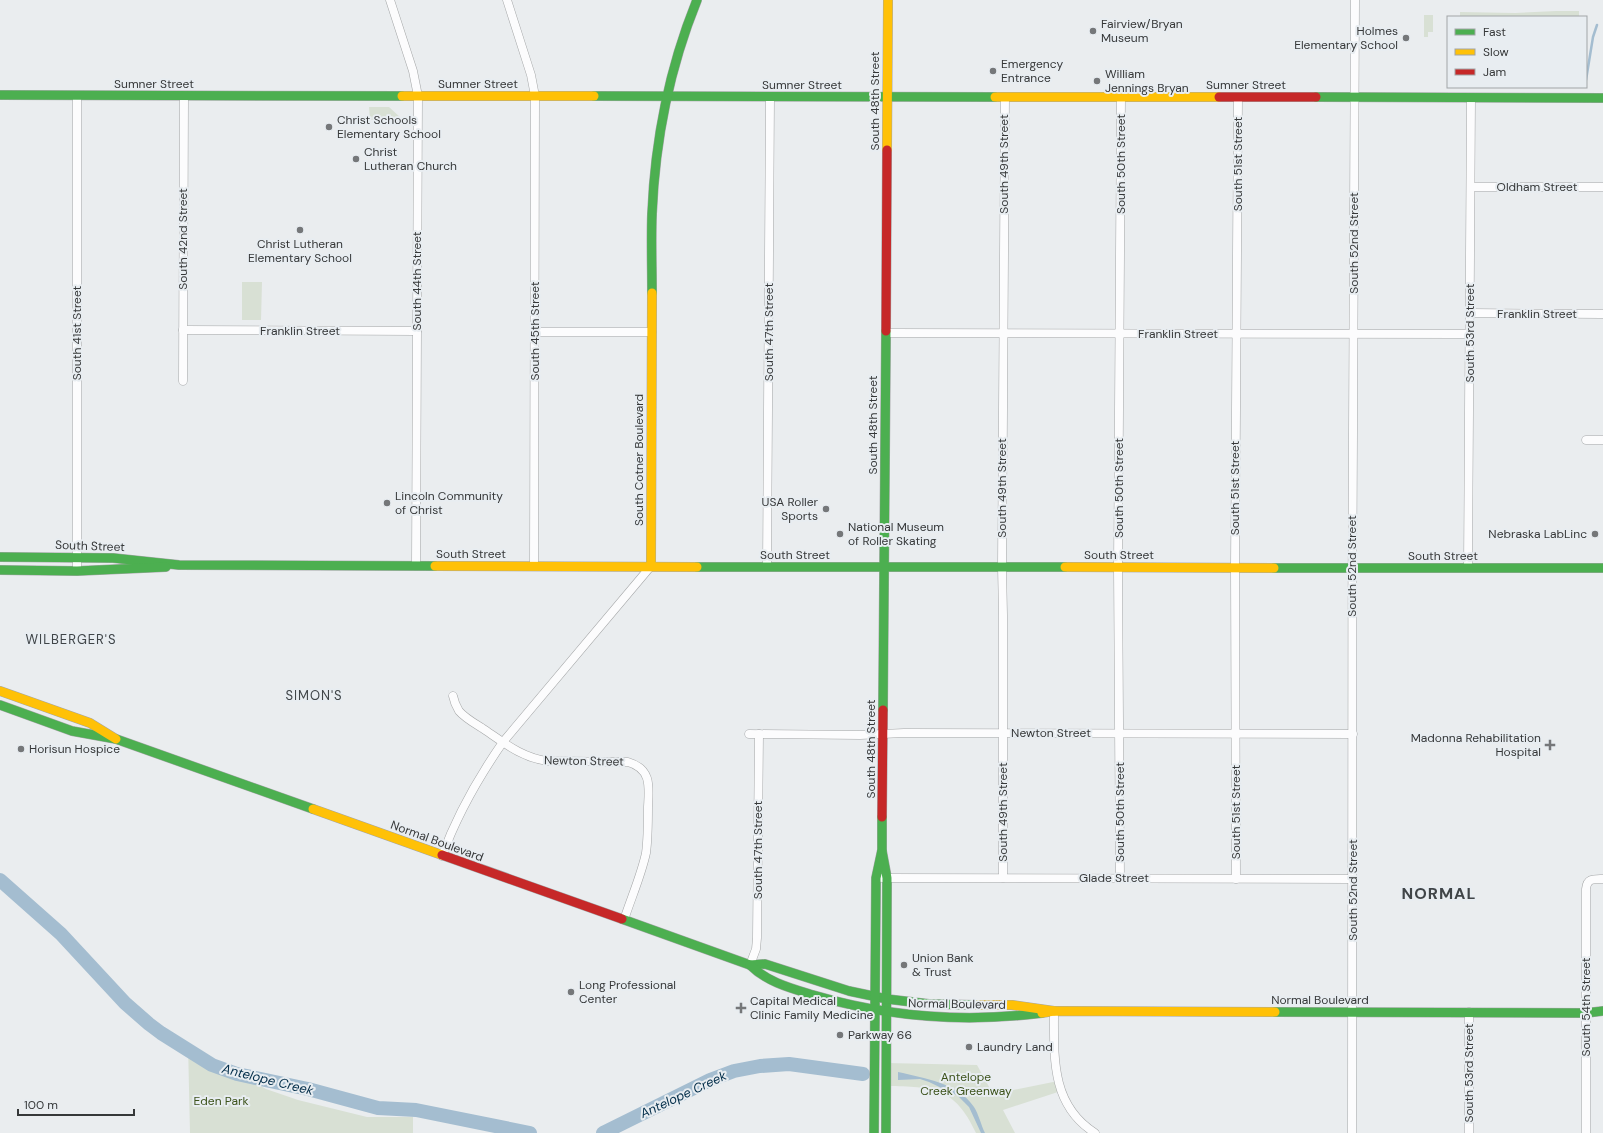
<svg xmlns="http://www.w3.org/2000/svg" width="1603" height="1133" font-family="'DM Sans',sans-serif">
	<rect width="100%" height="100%" fill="#eaedef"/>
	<g fill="#d8e0d4">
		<polygon points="1556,11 1579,11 1579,17 1460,17 1460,12 1515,13"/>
		<polygon points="1424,15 1433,15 1433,32 1428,32 1428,37 1424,37"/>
		<polygon points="369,107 389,107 401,118 401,124 394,124 394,120 370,120"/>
		<polygon points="242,282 262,282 261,320 242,320"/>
		<polygon points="188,1044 222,1066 266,1089 298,1100 367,1117 413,1117 413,1133 190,1133"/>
		<path d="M887,1063L977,1065L993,1094L1058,1081L1061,1091L1003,1110L1015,1133H976C955,1087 933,1087 887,1086Z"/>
	</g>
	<path fill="#a4bdd0" d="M898,1072C924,1078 958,1083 974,1107C979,1115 981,1125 985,1133H981L969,1107L958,1096L929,1082L920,1079L898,1080Z"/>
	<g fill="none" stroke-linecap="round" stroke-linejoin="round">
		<polyline stroke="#a4bdd0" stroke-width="2.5" points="1586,80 1593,37 1597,25"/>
		<g stroke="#a4bdd0" stroke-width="14">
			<polyline points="0,880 61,934 125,1003 149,1024 161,1033 212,1065 237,1074 308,1089 378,1108 416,1110 530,1133"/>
			<polyline points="603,1133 710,1080 734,1071 760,1066 789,1064 863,1074"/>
		</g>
		<g stroke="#a4a6a7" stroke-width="9">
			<g id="street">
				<polyline points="390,0 413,71 418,96 416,566"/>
				<polyline points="507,0 531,75 535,96 534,566"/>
				<polyline points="1471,187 1603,187"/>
				<polyline points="1470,313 1603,314"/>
				<polyline points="183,330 417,331"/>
				<polyline points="535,332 652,332"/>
				<polyline points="886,333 1470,334"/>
				<polyline points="183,381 184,96"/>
				<polyline points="1586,440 1603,440"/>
				<polyline points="767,567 770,97"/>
				<polyline points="1468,568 1471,98"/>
				<polyline points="77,571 77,96"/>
				<path d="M453,696C454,701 456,706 459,711C465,718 474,723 482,728C503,742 522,758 548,761L628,762C652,769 649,787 648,807C648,823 648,838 646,853C641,876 631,898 624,920"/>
				<polyline points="749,734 860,735 904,733 1353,734"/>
				<path d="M442,856C457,815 478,778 503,742L651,566"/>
				<polyline points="882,878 1353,879"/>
				<polyline points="1003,878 1003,615 1002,567 1005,97"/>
				<polyline points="1120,878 1118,567 1121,97"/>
				<polyline points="1236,879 1235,567 1238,97"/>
				<polyline points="750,965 756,949 757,938 759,734"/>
				<path d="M1054,1011C1054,1058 1051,1105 1095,1133"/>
				<path d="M1352,1133C1351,755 1353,378 1355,0"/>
				<polyline points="1469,1133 1469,1012"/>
				<path d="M1586,1133V889C1587,878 1594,879 1603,879"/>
			</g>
		</g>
		<g stroke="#a4a6a7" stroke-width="10">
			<g id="fast">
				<polyline points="0,95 402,96"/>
				<polyline points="594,96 995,97"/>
				<polyline points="1316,97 1603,98"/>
				<path d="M652,293C652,267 651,240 652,214C655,140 669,69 697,0"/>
				<polyline points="0,557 113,558 179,565 435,566"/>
				<polyline points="697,567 1065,567"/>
				<polyline points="1274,568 1603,568"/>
				<polyline points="0,570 77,571 166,567"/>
				<polyline points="0,705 72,731 116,739 313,809"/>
				<polyline points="883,710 886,331"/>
				<polyline points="882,851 887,878 886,1133"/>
				<polyline points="622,919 750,965 765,964 849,991 887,999 929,1004 975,1005"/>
				<path d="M750,965C767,982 790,988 813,995C888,1017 964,1023 1042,1013"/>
				<polyline points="1275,1012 1586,1013 1603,1011"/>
				<polyline points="874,1133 876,878 882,850 882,817"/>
			</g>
		</g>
		<g stroke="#a4a6a7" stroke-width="10">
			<g id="slow">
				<polyline points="402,96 594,96"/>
				<polyline points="995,97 1219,97"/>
				<polyline points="887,150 888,0"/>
				<polyline points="435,566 697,567"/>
				<polyline points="651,566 652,293"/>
				<polyline points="1065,567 1274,568"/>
				<polyline points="0,691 90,723 116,739"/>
				<polyline points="313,809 442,855"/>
				<polyline points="975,1005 1012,1005 1054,1011"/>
				<polyline points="1042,1013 1054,1011 1275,1012"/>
			</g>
		</g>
		<g stroke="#a4a6a7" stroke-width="10">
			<g id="jam">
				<polyline points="1219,97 1316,97"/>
				<polyline points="886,331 887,150"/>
				<polyline points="882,817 883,710"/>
				<polyline points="442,855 622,919"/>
			</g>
		</g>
		<use href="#street" stroke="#fcfcfd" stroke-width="8"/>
		<use href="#fast" stroke="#4caf50" stroke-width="9"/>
		<use href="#slow" stroke="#ffc107" stroke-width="9"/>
		<use href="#jam" stroke="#c62828" stroke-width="9"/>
	</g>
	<g fill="#757779" stroke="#e8edf1" stroke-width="1.5">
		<circle cx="1093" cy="31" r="4"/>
		<circle cx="1406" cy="38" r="4"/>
		<circle cx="993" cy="71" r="4"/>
		<circle cx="1097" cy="81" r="4"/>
		<circle cx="329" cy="127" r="4"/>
		<circle cx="356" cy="159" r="4"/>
		<circle cx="300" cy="230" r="4"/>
		<circle cx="387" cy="503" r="4"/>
		<circle cx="826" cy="509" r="4"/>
		<circle cx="840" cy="534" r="4"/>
		<circle cx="1595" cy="534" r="4"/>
		<path d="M1548 739h4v4h4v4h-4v4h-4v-4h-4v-4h4z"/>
		<circle cx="21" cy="749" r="4"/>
		<circle cx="904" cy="965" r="4"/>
		<circle cx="571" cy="992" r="4"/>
		<path d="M739 1002h4v4h4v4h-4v4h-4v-4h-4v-4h4z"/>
		<circle cx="840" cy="1035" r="4"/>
		<circle cx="969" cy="1047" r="4"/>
	</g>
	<g text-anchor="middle" stroke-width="4" stroke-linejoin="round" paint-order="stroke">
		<g font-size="12" fill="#363839" stroke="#e8edf1" text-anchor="start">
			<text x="1101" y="28">Fairview/Bryan<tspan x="1101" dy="14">Museum</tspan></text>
			<text x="1398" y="35" text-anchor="end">Holmes<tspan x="1398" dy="14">Elementary School</tspan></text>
			<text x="1001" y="68">Emergency<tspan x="1001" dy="14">Entrance</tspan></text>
			<text x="1105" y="78">William<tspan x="1105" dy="14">Jennings Bryan</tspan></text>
			<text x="337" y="124">Christ Schools<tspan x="337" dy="14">Elementary School</tspan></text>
			<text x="364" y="156">Christ<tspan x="364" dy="14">Lutheran Church</tspan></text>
			<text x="300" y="248" text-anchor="middle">Christ Lutheran<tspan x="300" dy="14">Elementary School</tspan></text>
			<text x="395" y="500">Lincoln Community<tspan x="395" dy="14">of Christ</tspan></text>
			<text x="818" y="506" text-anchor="end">USA Roller<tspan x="818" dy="14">Sports</tspan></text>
			<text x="848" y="531">National Museum<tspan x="848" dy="14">of Roller Skating</tspan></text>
			<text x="1587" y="538" text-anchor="end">Nebraska LabLinc</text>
			<text x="1541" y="742" text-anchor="end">Madonna Rehabilitation<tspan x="1541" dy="14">Hospital</tspan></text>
			<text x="29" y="753">Horisun Hospice</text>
			<text x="912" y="962">Union Bank<tspan x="912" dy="14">&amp; Trust</tspan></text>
			<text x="579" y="989">Long Professional<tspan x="579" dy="14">Center</tspan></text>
			<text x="750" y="1005">Capital Medical<tspan x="750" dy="14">Clinic Family Medicine</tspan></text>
			<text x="848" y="1039">Parkway 66</text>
			<text x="977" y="1051">Laundry Land</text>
		</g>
		<g font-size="12" fill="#363839" stroke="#e8edf1">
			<text x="154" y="88">Sumner Street</text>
			<text x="478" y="88">Sumner Street</text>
			<text x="802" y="89">Sumner Street</text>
			<text x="1246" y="89">Sumner Street</text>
			<text transform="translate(875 101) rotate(-90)" y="4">South 48th Street</text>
			<text transform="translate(1004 164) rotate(-90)" y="4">South 49th Street</text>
			<text transform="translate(1121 164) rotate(-90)" y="4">South 50th Street</text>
			<text transform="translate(1238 164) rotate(-90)" y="4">South 51st Street</text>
			<text x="1537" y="191">Oldham Street</text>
			<text transform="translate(183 239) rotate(-90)" y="4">South 42nd Street</text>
			<text transform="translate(1354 243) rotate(-90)" y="4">South 52nd Street</text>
			<text transform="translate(417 281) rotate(-90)" y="4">South 44th Street</text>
			<text x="1537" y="318">Franklin Street</text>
			<text x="300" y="335">Franklin Street</text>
			<text transform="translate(535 331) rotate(-90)" y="4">South 45th Street</text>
			<text transform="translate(769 332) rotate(-90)" y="4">South 47th Street</text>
			<text transform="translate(77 333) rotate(-90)" y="4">South 41st Street</text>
			<text transform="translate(1470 333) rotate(-90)" y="4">South 53rd Street</text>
			<text x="1178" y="338">Franklin Street</text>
			<text transform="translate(873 425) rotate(-90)" y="4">South 48th Street</text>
			<text transform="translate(639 460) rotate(-90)" y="4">South Cotner Boulevard</text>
			<text transform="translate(1002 488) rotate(-90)" y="4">South 49th Street</text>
			<text transform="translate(1119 488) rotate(-90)" y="4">South 50th Street</text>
			<text transform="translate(1235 488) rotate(-90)" y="4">South 51st Street</text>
			<text transform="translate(90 546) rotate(2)" y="4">South Street</text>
			<text x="471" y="558">South Street</text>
			<text x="795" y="559">South Street</text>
			<text x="1119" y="559">South Street</text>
			<text x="1443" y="560">South Street</text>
			<text transform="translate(1352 566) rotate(-90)" y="4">South 52nd Street</text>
			<text x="1051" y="737">Newton Street</text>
			<text transform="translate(871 749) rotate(-90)" y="4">South 48th Street</text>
			<text transform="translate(584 761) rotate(1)" y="4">Newton Street</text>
			<text transform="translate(1003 812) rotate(-90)" y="4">South 49th Street</text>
			<text transform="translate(1120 812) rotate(-90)" y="4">South 50th Street</text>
			<text transform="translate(1236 812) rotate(-90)" y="4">South 51st Street</text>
			<text transform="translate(437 841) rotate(20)" y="4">Normal Boulevard</text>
			<text transform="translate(758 850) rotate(-90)" y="4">South 47th Street</text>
			<text x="1114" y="882">Glade Street</text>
			<text transform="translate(1353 890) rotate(-90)" y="4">South 52nd Street</text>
			<text x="1320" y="1004">Normal Boulevard</text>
			<text transform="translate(957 1004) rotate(1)" y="4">Normal Boulevard</text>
			<text transform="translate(1586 1007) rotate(-90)" y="4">South 54th Street</text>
			<text transform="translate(1469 1073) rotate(-90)" y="4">South 53rd Street</text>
		</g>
		<g font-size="12" fill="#3c521b" stroke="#e8edf1">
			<text x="966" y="1081">Antelope<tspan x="966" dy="14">Creek Greenway</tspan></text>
			<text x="221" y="1105">Eden Park</text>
		</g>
		<g font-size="13" letter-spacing="1" fill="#404548" stroke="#e8edf1">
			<text x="71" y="644">WILBERGER'S</text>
			<text x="314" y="700">SIMON'S</text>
		</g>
		<g font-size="13" font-style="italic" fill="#022d49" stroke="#e8edf1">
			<text transform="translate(268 1079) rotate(14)" y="5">Antelope Creek</text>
			<text transform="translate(683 1094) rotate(-25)" y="5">Antelope Creek</text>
		</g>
		<g font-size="16" font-weight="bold" letter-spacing="1" fill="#404548" stroke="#e8edf1">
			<text x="1439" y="899">NORMAL</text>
		</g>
	</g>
	<rect x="1447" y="16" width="140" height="72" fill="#e8edf1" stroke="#a1a5a7"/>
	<rect x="1455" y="29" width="20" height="6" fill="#4caf50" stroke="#a1a5a7"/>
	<text x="1483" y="36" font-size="12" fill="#363839">Fast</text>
	<rect x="1455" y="49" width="20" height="6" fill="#ffc107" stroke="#a1a5a7"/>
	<text x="1483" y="56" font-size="12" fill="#363839">Slow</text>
	<rect x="1455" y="69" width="20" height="6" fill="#c62828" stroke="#a1a5a7"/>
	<text x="1483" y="76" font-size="12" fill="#363839">Jam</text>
	<path d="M18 1109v6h116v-6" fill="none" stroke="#363839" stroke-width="2"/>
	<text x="24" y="1109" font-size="12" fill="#363839" stroke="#e8edf1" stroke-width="3" paint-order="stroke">100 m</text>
</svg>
